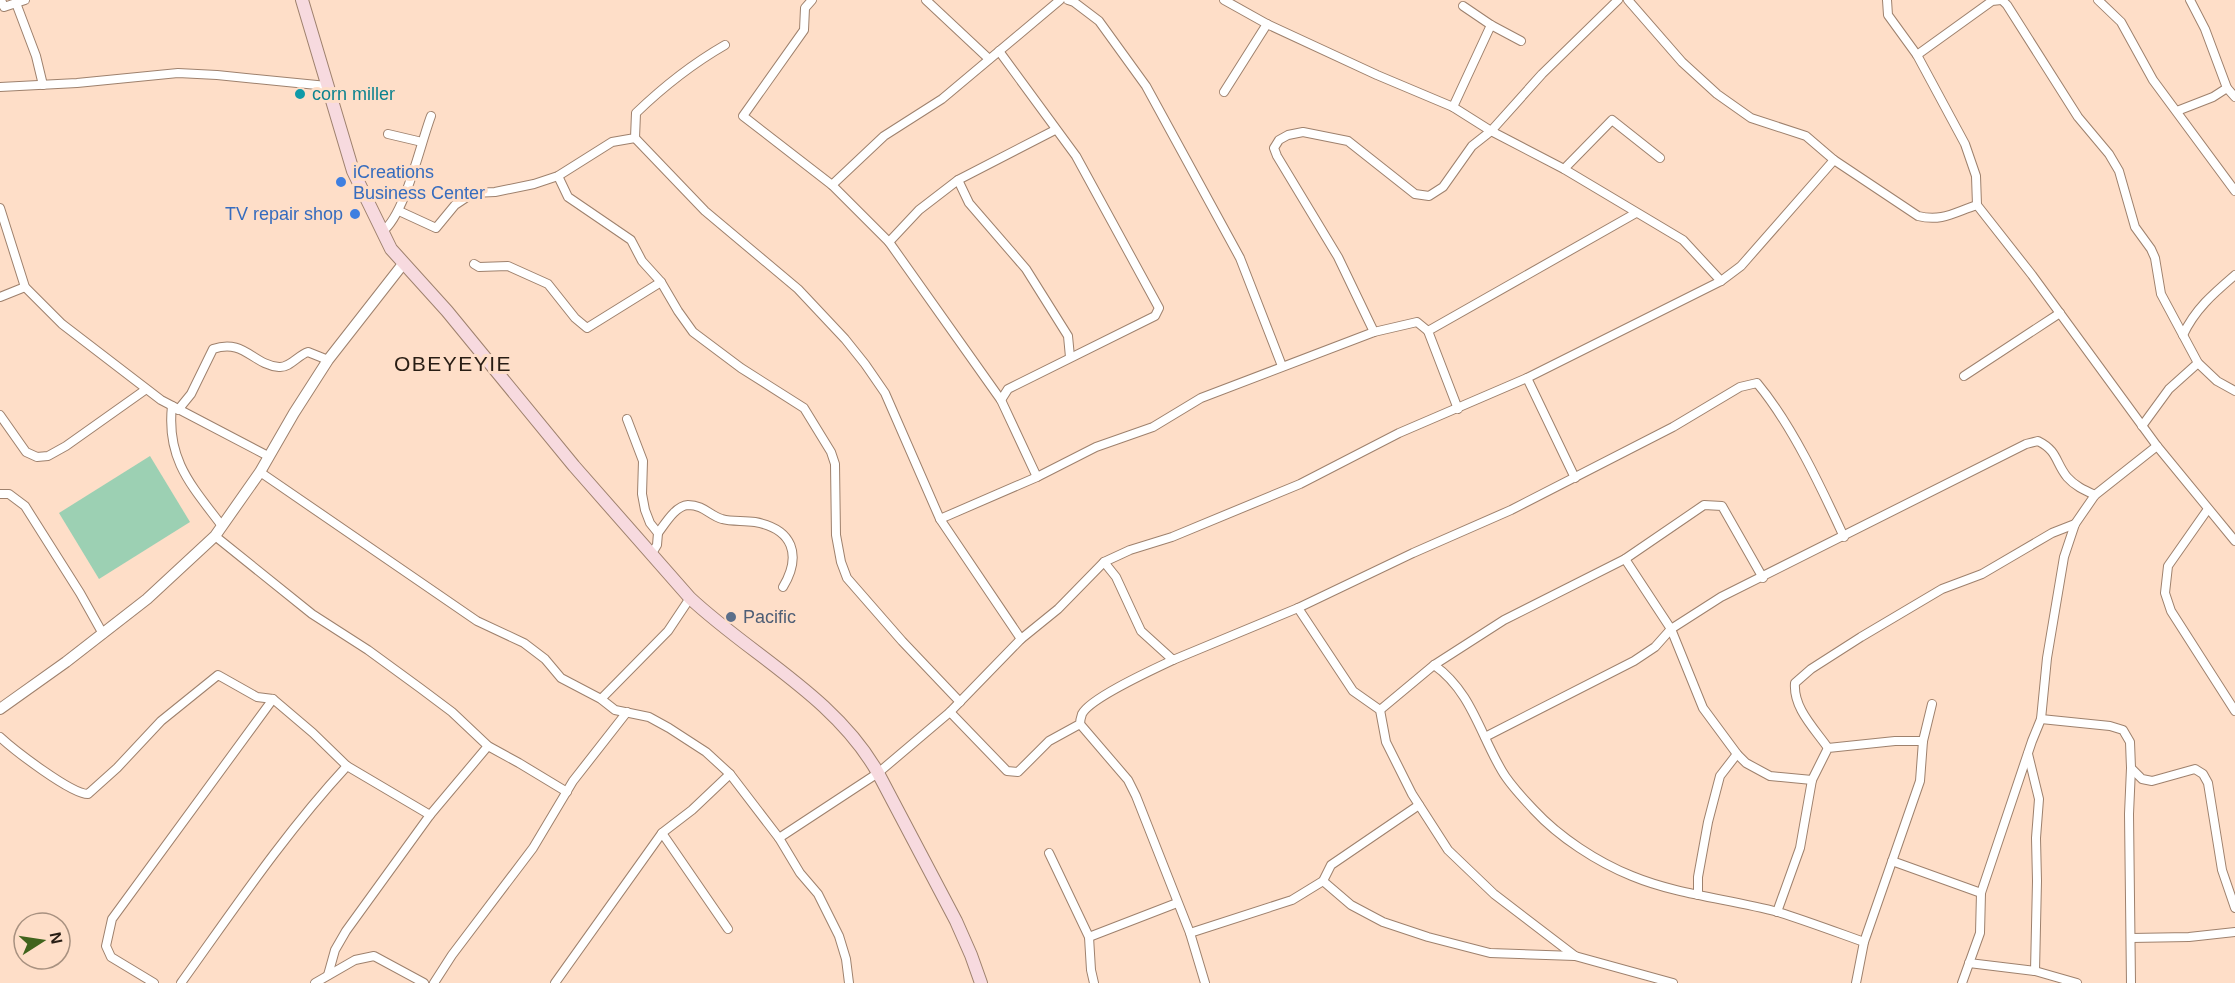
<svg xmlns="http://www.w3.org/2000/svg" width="2235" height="983" font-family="Arial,sans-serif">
	<rect width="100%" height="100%" fill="#fedec8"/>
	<polygon fill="#9cd0b3" points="150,456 190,522 99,579 59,513"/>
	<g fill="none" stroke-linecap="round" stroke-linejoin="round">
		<g stroke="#9e816d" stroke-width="10">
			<g id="minor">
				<polyline points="1,0 4,7 25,0"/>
				<polyline points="812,0 805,8 804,30 743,116 832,185 889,242 1001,400 1037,477"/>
				<polyline points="926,0 989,59"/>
				<polyline points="1068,0 1074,2 1099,21 1146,86 1240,258 1282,366"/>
				<polyline points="1224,0 1267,24 1377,75 1453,107 1491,131 1564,169 1683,240 1721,281"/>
				<path d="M1628,0L1682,62L1717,94L1751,118L1806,136L1834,160L1918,216C1942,222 1955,212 1977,205"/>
				<polyline points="1887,0 1888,15 1917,55 1965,144 1976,176 1977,205 2032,275 2157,446 2235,541"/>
				<polyline points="2002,0 2007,5 2078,117 2109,154 2119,171 2135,227 2151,249 2155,258 2161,294 2198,363 2217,381 2235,391"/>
				<polyline points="2098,0 2121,22 2153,80 2235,191"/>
				<polyline points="2190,0 2205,29 2227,88 2235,97"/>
				<polyline points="16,3 36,56 43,85"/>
				<polyline points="1463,6 1491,25 1521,41"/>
				<polyline points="999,51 1076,156 1159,308 1155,316 1008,389 1001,400"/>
				<polyline points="1917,55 1992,1 2001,0"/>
				<polyline points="0,87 77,83 178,73 217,75 327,86"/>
				<polyline points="1224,92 1267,24"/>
				<polyline points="1453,107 1491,25"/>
				<polyline points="2177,111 2213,97 2227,88"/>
				<polyline points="388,134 422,142"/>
				<polyline points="635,138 705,211 798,289 845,339 865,364 885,393 940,519 1021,639"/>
				<polyline points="1564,169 1612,120 1660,158"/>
				<polyline points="558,176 568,197 631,240 642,261 661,282 678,311 693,332 741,368 804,408 831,452 835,464 836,535 841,562 847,578 902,641 960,702"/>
				<polyline points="958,180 969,203 1026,269 1068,336 1070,357"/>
				<polyline points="832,185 884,136 942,99 1060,0"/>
				<polyline points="0,208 25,287 62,324 161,400 268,456"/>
				<path d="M399,211L436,228L455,205L473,193L495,192L534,184L558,176L612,142L635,138L636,113C663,87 692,64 725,45"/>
				<path d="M382,232C405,215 420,145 431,116"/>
				<polyline points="889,242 919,210 958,180 1055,130"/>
				<polyline points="474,264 479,267 508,266 548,284 575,318 587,328 661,282"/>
				<polyline points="0,297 25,287"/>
				<polyline points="1374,332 1338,257 1277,156 1274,148 1279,140 1288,135 1303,132 1348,141 1415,194 1429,196 1443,187 1472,146 1491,131 1542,74 1618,0"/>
				<path d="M2183,335C2195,309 2214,293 2235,275"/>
				<polyline points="1964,376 2060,313"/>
				<polyline points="1527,378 1575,478"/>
				<path d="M172,406C166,460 192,486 222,526"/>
				<polyline points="1458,409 1428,331 1636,213"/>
				<path d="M178,410L191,394L213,349C244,338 253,365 279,367C290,368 298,355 308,352L328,360"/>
				<polyline points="0,415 26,452 37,457 48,456 66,446 145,390"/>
				<polyline points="627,419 643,461 642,494 645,510 650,523 658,533 657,545 651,555"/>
				<polyline points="2142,426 2169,389 2198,363"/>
				<polyline points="260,472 477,621 524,643 545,659 561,678 601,699 615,710 649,717 669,728 706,752 730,774 779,838 800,873 818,894 839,936 846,959 849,983"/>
				<polyline points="0,494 9,494 25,506 80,593 103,634"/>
				<polyline points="2208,509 2168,566 2165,593 2171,611 2235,711"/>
				<polyline points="940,519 1037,477 1096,447 1153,427 1201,398 1374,332 1417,322 1428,331"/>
				<path d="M658,533C665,524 675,506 688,505C704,505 710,516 722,519C732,522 744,520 755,522C793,529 802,555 783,587"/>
				<polyline points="215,536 312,614 368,650 420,688 452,712 488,746 519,763 567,792"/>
				<polyline points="1625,559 1671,629 1703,708 1737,754 1746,763 1770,776 1812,780"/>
				<path d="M1104,562L1116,577L1141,631L1173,660L1298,608L1413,553L1511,510L1673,427L1740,387L1757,383C1792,425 1821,487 1844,537"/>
				<polyline points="1298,608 1353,691 1380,710 1386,742 1412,794 1448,850 1494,894 1575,956 1673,983"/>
				<path d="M1434,665C1471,691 1480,734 1502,771C1510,785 1523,798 1534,810C1559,837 1597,862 1632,876C1678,895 1730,899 1778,912C1807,921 1836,932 1864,942"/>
				<polyline points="601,699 668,631 690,598"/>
				<polyline points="1380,710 1434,665 1504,620 1625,559 1704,505 1722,506 1763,578"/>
				<path d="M950,712L1007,771L1018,772L1049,741L1080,724C1080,721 1081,717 1082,714C1090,698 1154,669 1173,660"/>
				<polyline points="2041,719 2110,726 2123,730 2130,742 2131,768 2142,779 2152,781 2195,769 2203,774 2208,783 2222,870 2235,908"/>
				<polyline points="1080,724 1128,780 1136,796 1190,933 1205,983"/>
				<path d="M0,737C14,750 71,794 88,794L117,768L161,721L218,675L257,697L273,699L313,733L347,766L430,815"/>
				<path d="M1485,737L1634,661L1655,647L1671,629L1721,597L2026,444L2038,441C2058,451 2055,462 2067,477C2075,486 2084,490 2095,495"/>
				<path d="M1828,748C1814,728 1793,708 1795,683L1811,669L1861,637L1942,589L1982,574L2052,533L2075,524"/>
				<polyline points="2028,754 2039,799 2036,838 2037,881 2035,971"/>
				<polyline points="2131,768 2129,814 2131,983"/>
				<polyline points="662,833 728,929"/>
				<polyline points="779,838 878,773 950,712 1021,639 1058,609 1104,562 1130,550 1172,537 1300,484 1399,433 1527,378 1721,281 1741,266 1834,160"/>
				<polyline points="1049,853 1089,937 1091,970 1094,983"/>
				<polyline points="1892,861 1981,893"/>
				<polyline points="1323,881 1351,905 1383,922 1428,937 1490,953 1575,956"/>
				<polyline points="1698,895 1698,877 1708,822 1720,776 1737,754"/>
				<polyline points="1777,912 1800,848 1812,780 1828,748 1895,741 1923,741"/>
				<polyline points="1190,933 1292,900 1323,881 1331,865 1419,805"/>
				<polyline points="1089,937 1177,903"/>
				<polyline points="2131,938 2189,937 2235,932"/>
				<polyline points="1969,963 2035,971 2077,983"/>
				<polyline points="328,975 335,950 346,931 430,815 488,746"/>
				<polyline points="154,983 111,957 106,946 112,919 273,699"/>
				<path d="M181,983C234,909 285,833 347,766"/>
				<polyline points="315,983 355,960 374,956 424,983"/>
				<polyline points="434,983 452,955 533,848 573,781 627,712"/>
				<polyline points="555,983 662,833 692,810 730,774"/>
				<polyline points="1856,983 1864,942 1920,781 1923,741 1932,704"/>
				<polyline points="1962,983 1980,933 1981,893 2032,741 2041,719 2047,658 2064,557 2075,524 2095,495 2157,446"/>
			</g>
		</g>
		<g stroke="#9e816d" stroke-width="12">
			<polyline id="tertiary" points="0,709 66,662 147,599 215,536 260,472 294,413 328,360 403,264"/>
		</g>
		<g stroke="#9e816d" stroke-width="14">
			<path id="secondary" d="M302,0L353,171L391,249L447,311L574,466L690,598C752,656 835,697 878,773L956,921L971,955L981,983"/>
		</g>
		<use href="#minor" stroke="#fff" stroke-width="8"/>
		<use href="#tertiary" stroke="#fff" stroke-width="10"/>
		<use href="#secondary" stroke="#f7dadf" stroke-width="12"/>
	</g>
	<circle fill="#0f9aa8" stroke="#fedec8" stroke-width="2" cx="300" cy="94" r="6"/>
	<g fill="#3f7fe0" stroke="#fedec8" stroke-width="2">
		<circle cx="341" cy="182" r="6"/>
		<circle cx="355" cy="214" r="6"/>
	</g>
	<circle fill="#5c6f8a" stroke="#fedec8" stroke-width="2" cx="731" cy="617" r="6"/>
	<g text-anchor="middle" stroke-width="6" stroke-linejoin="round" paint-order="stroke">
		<g font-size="18" fill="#0d838f" stroke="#fedec8" text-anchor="start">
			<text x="312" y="100">corn miller</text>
		</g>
		<g font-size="18" fill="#366cbe" stroke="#fedec8" text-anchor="start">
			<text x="353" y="178">iCreations<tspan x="353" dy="21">Business Center</tspan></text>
			<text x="343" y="220" text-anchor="end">TV repair shop</text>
		</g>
		<g font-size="18" fill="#4e5e75" stroke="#fedec8" text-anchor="start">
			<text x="743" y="623">Pacific</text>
		</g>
		<g font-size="21" letter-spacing="1.5" fill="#281d14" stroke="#fedec8">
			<text x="453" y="371">OBEYEYIE</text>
		</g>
	</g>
	<g transform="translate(42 941) rotate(78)"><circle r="28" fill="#fedec8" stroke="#a89180" stroke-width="1.5"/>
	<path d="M0-4.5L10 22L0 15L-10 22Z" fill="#40641d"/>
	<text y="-9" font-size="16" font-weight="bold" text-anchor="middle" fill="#281d14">N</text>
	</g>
</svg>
